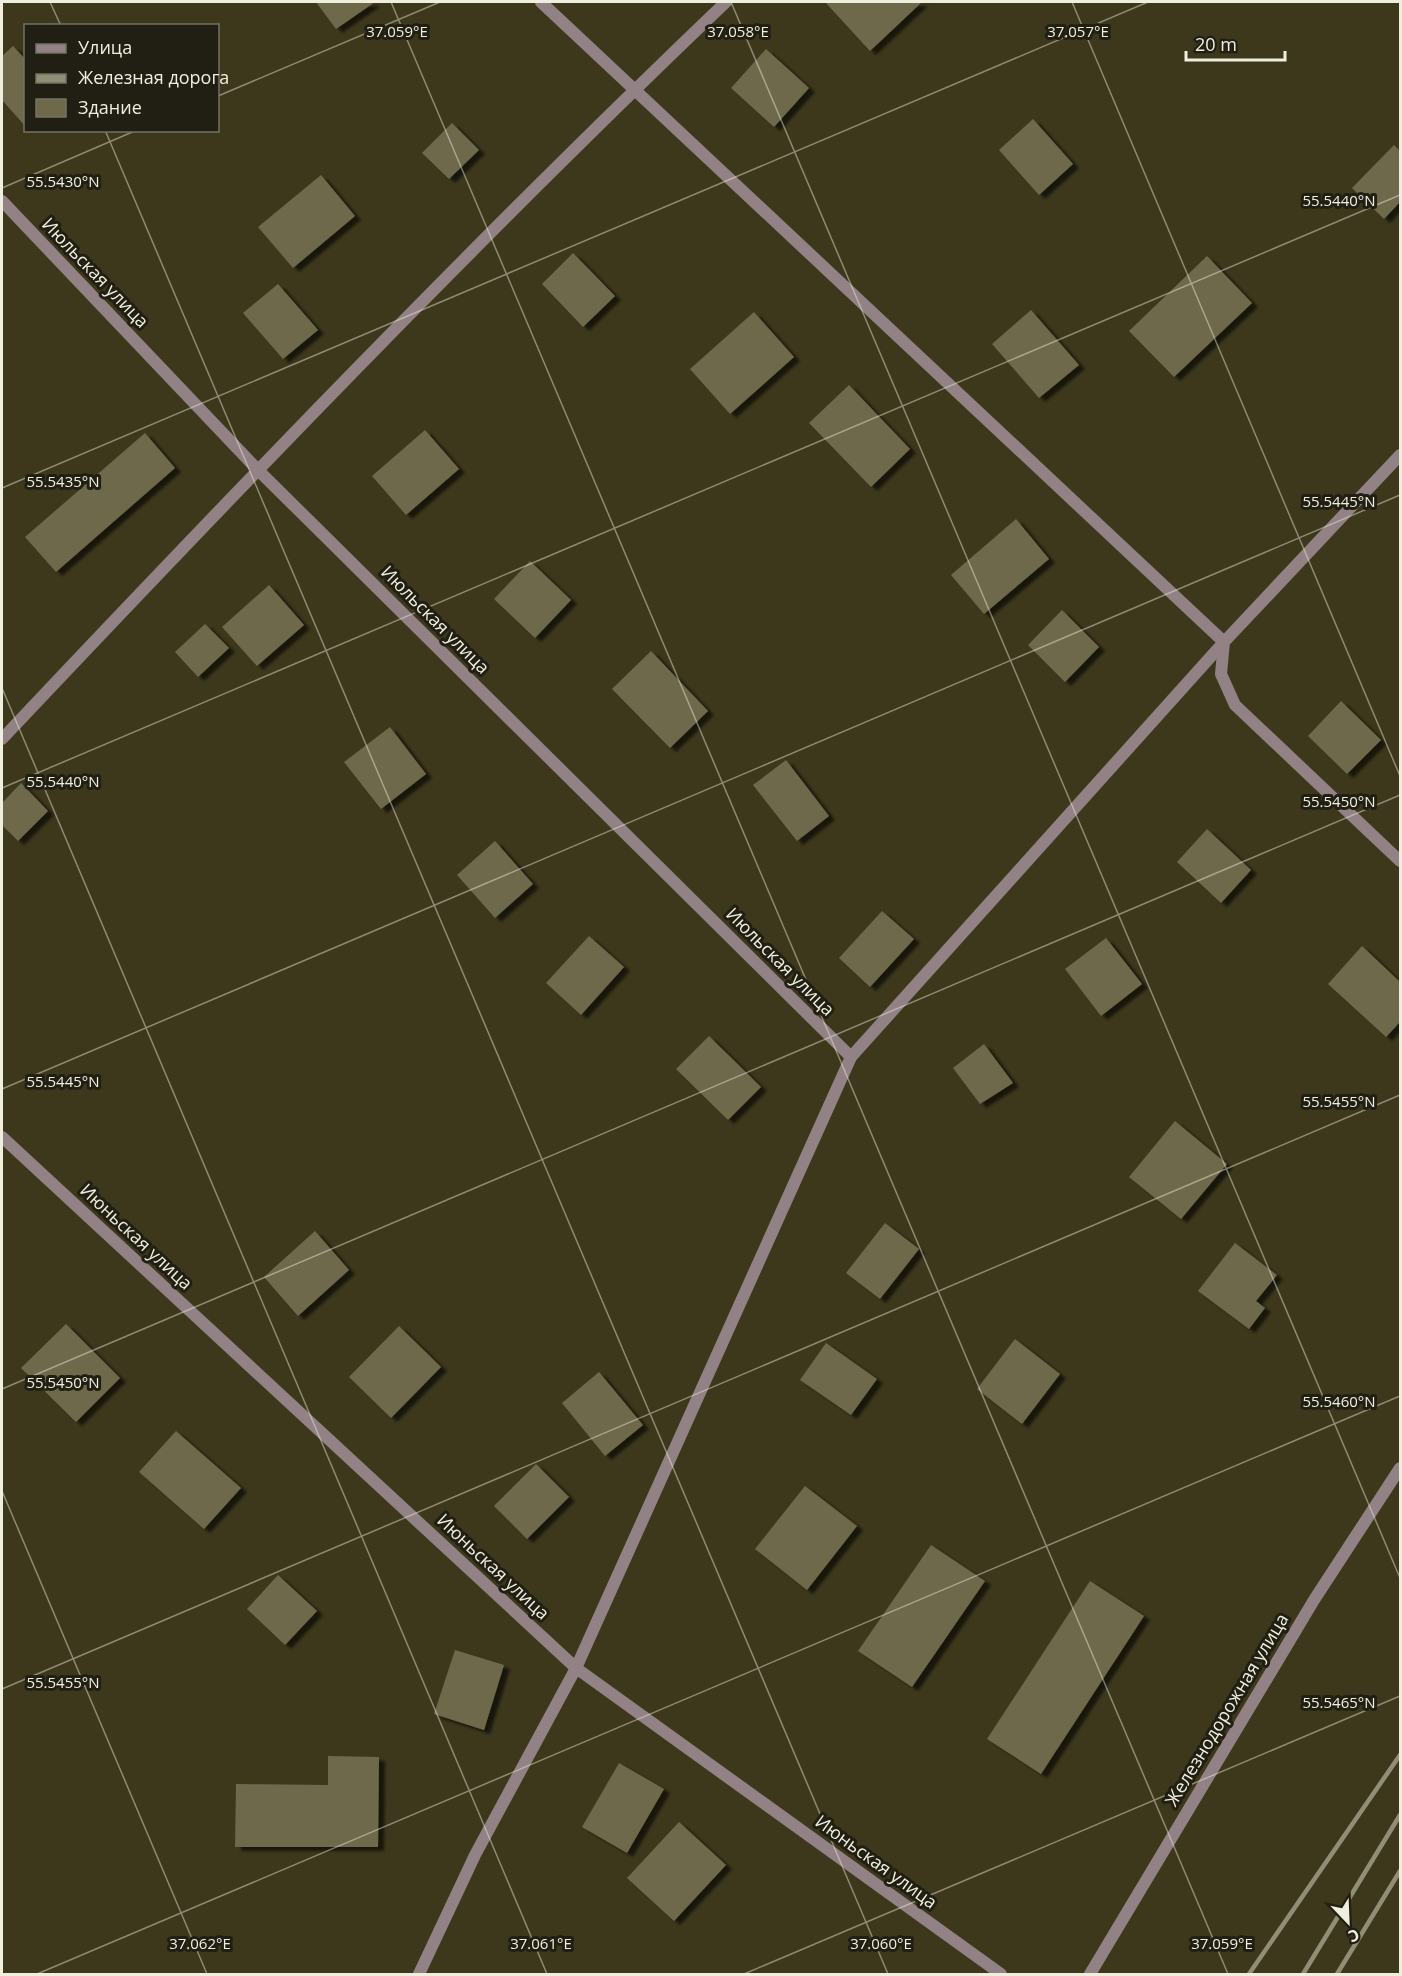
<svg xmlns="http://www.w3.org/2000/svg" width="1402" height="1976" font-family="'Open Sans',sans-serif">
	<defs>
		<filter id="shadow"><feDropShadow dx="6" dy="4" stdDeviation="1.5" flood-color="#0009"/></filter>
	</defs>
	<rect width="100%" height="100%" fill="#3d381c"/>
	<g fill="#6e694b" filter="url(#shadow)">
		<polygon points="316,2 375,2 336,29"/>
		<polygon points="825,2 922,2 870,51"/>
		<polygon points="13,46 26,60 26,127 2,100 2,56"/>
		<polygon points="766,49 809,88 774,127 731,88"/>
		<polygon points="1033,119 1073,164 1039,195 999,150"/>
		<polygon points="452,123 479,150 449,179 422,153"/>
		<polygon points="1394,145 1400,151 1400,202 1384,219 1352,188"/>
		<polygon points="321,175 355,216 293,268 258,227"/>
		<polygon points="573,253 615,296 583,327 542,284"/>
		<polygon points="1207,256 1252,303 1174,377 1129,331"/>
		<polygon points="278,284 318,330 283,359 243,313"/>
		<polygon points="1031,310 1079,365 1039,398 992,344"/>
		<polygon points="754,312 794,357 730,414 690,369"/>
		<polygon points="849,385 910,449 871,487 809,423"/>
		<polygon points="425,430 459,469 406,515 372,476"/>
		<polygon points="145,433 175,468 56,572 25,537"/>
		<polygon points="1016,519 1049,559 984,614 951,575"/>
		<polygon points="530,561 571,600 535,638 494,599"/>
		<polygon points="269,585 304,625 257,666 222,627"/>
		<polygon points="1062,610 1099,647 1065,682 1028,645"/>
		<polygon points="205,624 229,648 198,677 175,652"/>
		<polygon points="651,651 708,711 670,748 612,689"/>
		<polygon points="1341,701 1381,740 1347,774 1308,736"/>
		<polygon points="390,727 426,774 381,809 344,762"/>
		<polygon points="786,760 829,816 797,841 753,785"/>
		<polygon points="21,783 48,811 18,841 2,825 2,803"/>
		<polygon points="1207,829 1251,870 1221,903 1177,862"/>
		<polygon points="495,841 533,884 495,918 457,875"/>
		<polygon points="882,911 914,939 870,987 839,958"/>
		<polygon points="589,936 624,967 581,1015 546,983"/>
		<polygon points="1106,938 1142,984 1101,1016 1065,969"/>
		<polygon points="1362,946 1400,982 1400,1022 1386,1037 1328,984"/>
		<polygon points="709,1036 761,1087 728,1120 676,1069"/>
		<polygon points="984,1044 1013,1083 980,1104 953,1068"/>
		<polygon points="1175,1121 1227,1164 1181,1219 1129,1177"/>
		<polygon points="885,1223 919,1249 880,1299 846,1273"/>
		<polygon points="315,1231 349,1270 298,1316 264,1277"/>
		<polygon points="1235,1243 1277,1275 1256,1301 1265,1308 1249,1329 1198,1291"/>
		<polygon points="66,1324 120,1378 76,1422 21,1368"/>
		<polygon points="399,1326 441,1367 391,1418 349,1377"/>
		<polygon points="1015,1339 1060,1374 1022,1424 977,1389"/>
		<polygon points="826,1343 877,1379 851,1415 800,1380"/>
		<polygon points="599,1372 643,1425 605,1456 562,1403"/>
		<polygon points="176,1431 241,1488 204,1529 139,1472"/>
		<polygon points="536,1464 569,1497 527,1539 494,1506"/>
		<polygon points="805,1486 857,1526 807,1590 755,1549"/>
		<polygon points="931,1545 985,1581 912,1687 858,1651"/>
		<polygon points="278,1575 317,1611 285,1645 247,1609"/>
		<polygon points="1090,1581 1144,1616 1041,1774 987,1739"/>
		<polygon points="455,1650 504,1665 484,1730 434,1714"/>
		<polygon points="328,1756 379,1757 378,1847 235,1847 236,1784 328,1785"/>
		<polygon points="619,1763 664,1789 627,1853 582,1827"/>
		<polygon points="679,1822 726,1865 674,1921 627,1878"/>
	</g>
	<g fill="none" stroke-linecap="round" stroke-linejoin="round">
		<g stroke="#928285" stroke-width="12">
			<polyline points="541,2 1224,642 1221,674 1235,705 1400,861"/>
			<polyline points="2,201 257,469 851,1057"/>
			<path d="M2,739C238,489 477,240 726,2"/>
			<polyline points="2,1137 576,1668 1001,1974"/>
			<polyline points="419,1974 475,1855 576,1668 851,1057 1224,642 1400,455"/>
			<polyline points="1090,1974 1314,1600 1400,1468"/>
		</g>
		<g stroke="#918e77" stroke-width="4.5">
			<polyline points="1249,1974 1400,1755"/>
			<polyline points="1303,1974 1400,1815"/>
			<polyline points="1337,1974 1400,1871"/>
		</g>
	</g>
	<path fill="none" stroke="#f0eedd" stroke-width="1.5" stroke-opacity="0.45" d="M50,2L61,26M391,2L1228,1974M731,2L1400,1578M1072,2L1400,776M218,96L440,2M105,130L888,1974M2,188L137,130M2,488L1148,2M2,688L547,1974M2,788L1400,195M2,1089L1400,495M2,1389L1400,795M2,1491L207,1974M2,1689L1400,1095M37,1974L1400,1396M744,1974L1400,1696"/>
	<g text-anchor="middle" stroke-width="6" stroke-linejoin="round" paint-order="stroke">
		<g font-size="18" fill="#f0eedd" stroke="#211f13">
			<text transform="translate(95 273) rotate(46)" y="6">Июльская улица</text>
			<text transform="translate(435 620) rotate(45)" y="6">Июльская улица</text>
			<text transform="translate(780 962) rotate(45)" y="6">Июльская улица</text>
			<text transform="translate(136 1237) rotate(43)" y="6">Июньская улица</text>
			<text transform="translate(493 1567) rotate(43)" y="6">Июньская улица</text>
			<text transform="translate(1227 1710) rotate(-59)" y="6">Железнодорожная улица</text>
			<text transform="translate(876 1862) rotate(36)" y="6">Июньская улица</text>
		</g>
	</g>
	<g font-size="15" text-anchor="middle" fill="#f0eedd" stroke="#211f13" stroke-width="6" stroke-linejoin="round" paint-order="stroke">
		<text x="397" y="37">37.059°E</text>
		<text x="738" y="37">37.058°E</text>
		<text x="1078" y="37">37.057°E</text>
		<text x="63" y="187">55.5430°N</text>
		<text x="1339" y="206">55.5440°N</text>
		<text x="63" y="487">55.5435°N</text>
		<text x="1339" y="507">55.5445°N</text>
		<text x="63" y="787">55.5440°N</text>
		<text x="1339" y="807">55.5450°N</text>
		<text x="63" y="1087">55.5445°N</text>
		<text x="1339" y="1107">55.5455°N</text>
		<text x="63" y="1388">55.5450°N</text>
		<text x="1339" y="1407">55.5460°N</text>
		<text x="63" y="1688">55.5455°N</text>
		<text x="1339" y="1708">55.5465°N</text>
		<text x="200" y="1949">37.062°E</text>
		<text x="541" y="1949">37.061°E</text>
		<text x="881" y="1949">37.060°E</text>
		<text x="1222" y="1949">37.059°E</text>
	</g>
	<rect width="1402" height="1976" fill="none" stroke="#f0eedd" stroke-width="6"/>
	<rect x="24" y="24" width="195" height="108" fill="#211f13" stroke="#747264" stroke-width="1.5"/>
	<rect x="36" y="44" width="30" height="9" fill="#928285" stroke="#747264" stroke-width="1.5"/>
	<text x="78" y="54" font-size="18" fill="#f0eedd">Улица</text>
	<rect x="36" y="74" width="30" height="9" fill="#918e77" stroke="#747264" stroke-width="1.5"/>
	<text x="78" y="84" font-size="18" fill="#f0eedd">Железная дорога</text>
	<rect x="36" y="99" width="30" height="18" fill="#6e694b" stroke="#747264" stroke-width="1.5"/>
	<text x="78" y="114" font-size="18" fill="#f0eedd">Здание</text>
	<g transform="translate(1348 1922) rotate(157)" stroke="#211f13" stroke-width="4.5" paint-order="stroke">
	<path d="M0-4.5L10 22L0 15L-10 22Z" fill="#f0eedd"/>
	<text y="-9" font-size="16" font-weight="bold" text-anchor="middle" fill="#f0eedd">С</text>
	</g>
	<path d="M1186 51v9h99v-9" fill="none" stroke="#f0eedd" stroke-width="3"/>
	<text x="1195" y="51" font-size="18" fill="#f0eedd" stroke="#211f13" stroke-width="4.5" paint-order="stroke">20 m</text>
</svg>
